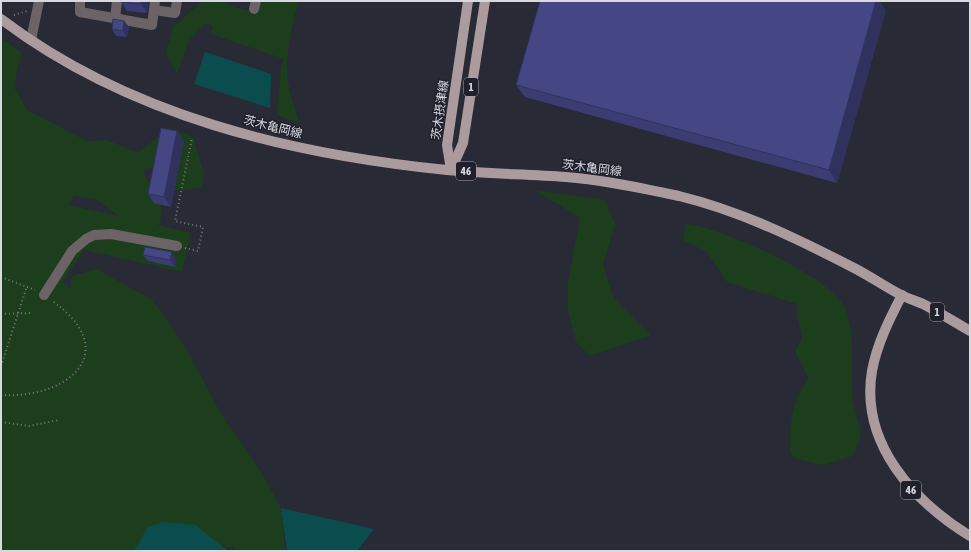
<svg xmlns="http://www.w3.org/2000/svg" width="971" height="552" font-family="'Asap Condensed','Noto Sans JP',sans-serif">
	<rect width="100%" height="100%" fill="#282a36"/>
	<g fill="#1d3e1c" fill-rule="evenodd">
		<path d="M203,1H217L258,14L261,1H298C292,28 283,59 289,87C291,99 296,111 299,123L277,115L281,68L284,59L211,34L213,26L206,23L189,40L177,74L166,53L173,27Z"/>
		<path d="M1,38L21,52L14,87L27,110L87,141L107,140L138,153L169,128L193,137L204,173L201,188L173,191L157,166L143,171L162,208L160,223L158,225L191,233L182,272L84,250L63,282L70,289L72,276L96,269L153,300L187,350L221,414L260,470L281,508L285,551H236L232,547L177,542L149,551H1ZM74,196L95,199L119,216L68,205Z"/>
		<polygon points="535,190 605,200 615,224 603,265 613,297 651,335 590,356 576,342 568,311 568,282 580,218"/>
		<path d="M686,223C696,225 706,228 715,231C746,241 835,280 846,310C854,329 852,369 852,391C852,404 862,429 860,439C859,444 855,450 853,456L822,465L796,459L790,453C790,425 790,402 809,379L795,351L802,339L797,314V304L727,282L707,252L683,240Z"/>
	</g>
	<g fill="#0b4d4e">
		<polygon points="205,52 271,74 270,108 194,84"/>
		<polygon points="281,508 374,529 357,551 287,551"/>
		<polygon points="163,522 195,525 228,551 134,551 148,527"/>
	</g>
	<g fill="none" stroke-linecap="round" stroke-linejoin="round">
		<g stroke="#787983" stroke-width="2" stroke-dasharray="1 3" stroke-linecap="butt">
			<polyline points="14,15 27,11"/>
			<polyline points="185,248 198,251 203,227 175,221 192,138"/>
			<polyline points="1,277 35,290"/>
			<polyline points="1,314 31,313"/>
			<polyline points="1,366 27,286"/>
			<path d="M1,395C69,399 124,351 51,300"/>
			<polyline points="1,422 29,426 59,420"/>
		</g>
		<g stroke="#6b6365" stroke-width="10">
			<polyline points="80,1 80,12 152,25 155,1"/>
			<polyline points="254,9 256,1"/>
			<polyline points="154,10 175,13 177,1"/>
			<polyline points="115,18 117,1"/>
			<polyline points="31,40 39,1"/>
			<polyline points="44,295 72,251 86,239 94,235 111,234 177,246"/>
		</g>
		<g stroke="#ac9b9e" stroke-width="10">
			<path d="M1,19C129,116 290,154 447,170C487,174 527,174 566,177C604,180 642,188 679,196C741,211 800,240 856,269C871,277 886,287 901,295C909,299 917,301 925,305C940,313 955,322 970,331"/>
			<polyline points="451,170 463,143 485,1"/>
			<polyline points="451,170 447,145 468,1"/>
			<path d="M902,295C889,320 877,344 872,371C860,443 913,501 970,536"/>
		</g>
	</g>
	<g fill="#3b3d72">
		<polygon points="121,1 148,1 147,13 127,11 121,2"/>
		<polygon points="161,1 171,1 170,2 161,2"/>
		<polygon points="886,10 837,183 525,97 516,85"/>
		<polygon points="124,21 129,27 127,37 116,36 112,29"/>
		<polygon points="177,131 184,141 171,207 154,203 148,194"/>
		<polygon points="143,255 176,259 175,267 148,261"/>
	</g>
	<g fill="#30325d">
		<polygon points="141,1 148,1 147,13 141,4"/>
		<polygon points="876,1 879,1 886,10 837,183 829,170"/>
		<polygon points="124,21 129,27 127,37 123,31"/>
		<polygon points="177,131 184,141 171,207 164,197"/>
		<polygon points="172,252 176,259 175,267 170,260"/>
	</g>
	<g fill="#454785" stroke="#30325d">
		<polygon points="121,1 141,1 141,4 121,2"/>
		<polygon points="540,1 876,1 829,170 516,85"/>
		<polygon points="113,19 124,21 123,31 112,29"/>
		<polygon points="161,128 177,131 164,197 148,194"/>
		<polygon points="145,247 172,252 170,260 143,255"/>
	</g>
	<g text-anchor="middle" stroke-width="3" stroke-linejoin="round" paint-order="stroke">
		<g fill="#1f202c" stroke="#a0a1aa" stroke-width="1">
			<rect x="464" y="78" width="14" height="18" rx="3"/>
			<rect x="456" y="162" width="20" height="18" rx="3"/>
			<rect x="930" y="303" width="14" height="18" rx="3"/>
			<rect x="901" y="481" width="20" height="18" rx="3"/>
		</g>
		<g font-size="11" font-weight="bold" fill="#d7d8e0">
			<text x="471" y="91">1</text>
			<text x="466" y="175">46</text>
			<text x="937" y="316">1</text>
			<text x="911" y="494">46</text>
		</g>
		<g font-size="12" fill="#d7d8e0" stroke="#1f202c">
			<text transform="translate(440 110) rotate(-82)" y="4">茨木摂津線</text>
			<text transform="translate(273 127) rotate(14)" y="4">茨木亀岡線</text>
			<text transform="translate(592 168) rotate(7)" y="4">茨木亀岡線</text>
		</g>
	</g>
	<rect width="971" height="552" fill="none" stroke="#d7d8e0" stroke-width="4"/>
</svg>
